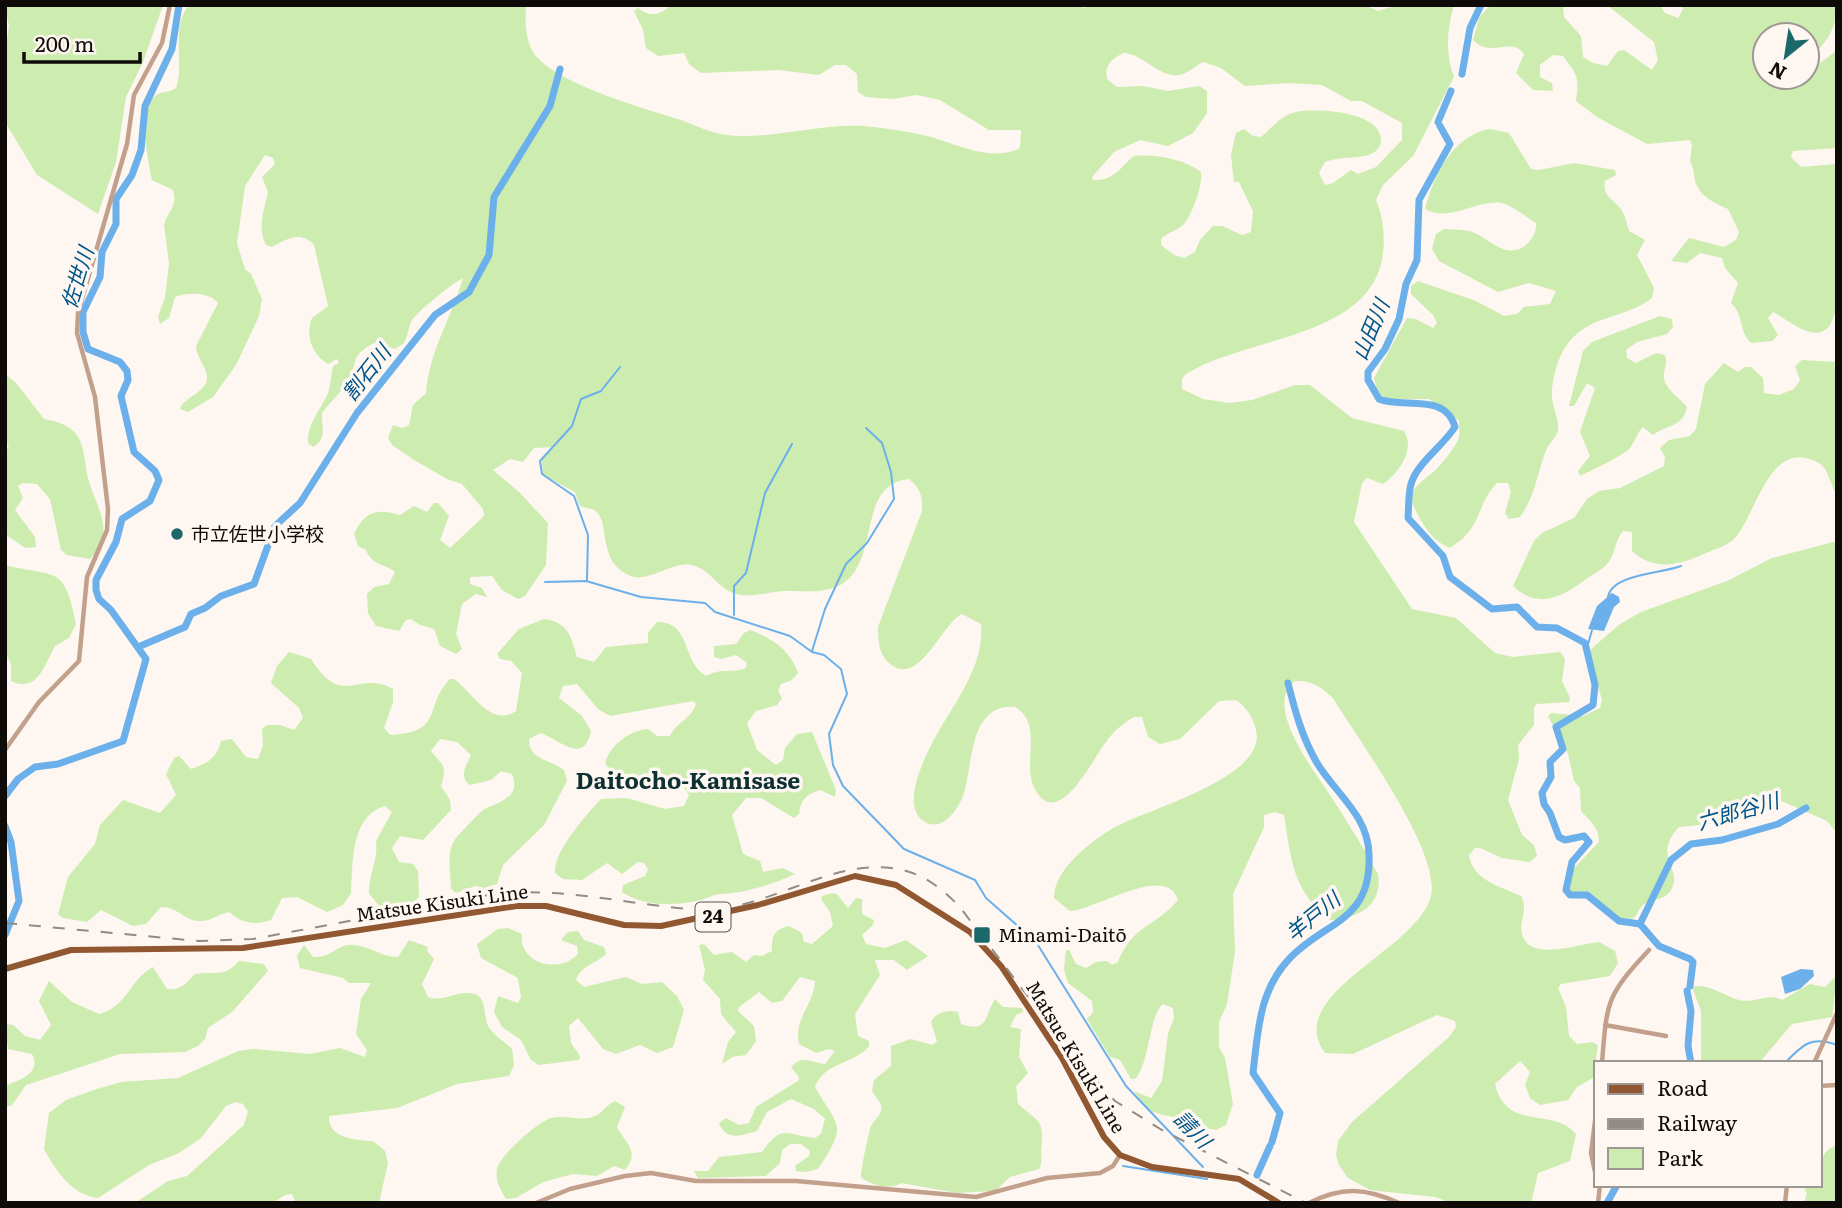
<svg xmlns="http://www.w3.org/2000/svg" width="1842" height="1208" font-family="Literata,'Noto Sans JP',serif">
	<rect width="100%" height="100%" fill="#fef6f0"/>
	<g fill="#cdecaf" fill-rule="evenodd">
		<polygon points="5,5 163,5 143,62 126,97 116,162 98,214 37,175 5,122 5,52 9,26"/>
		<path d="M189,5H526C525,20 525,38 533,52C552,83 646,109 681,120C695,125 711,133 726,135C773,140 817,123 864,126C885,128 906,131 927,136C955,143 991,163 1020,148L1021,130H989L940,100L917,95L892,99L866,97L858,92L857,74L846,65H835L819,75L779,70L701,73L689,64L684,53L658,56L646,48L643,30L634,11L638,8C651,18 660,15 671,5H1077L1084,8L1089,5H1364L1378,11L1398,5H1454C1447,29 1445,54 1454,77L1413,156L1383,185L1376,200C1383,216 1385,236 1383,253C1373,339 1246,336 1186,374L1182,379V389L1203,399L1229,403L1252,400L1295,385H1310L1352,418L1404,431C1416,449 1398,474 1383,484L1367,478L1362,483L1354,522L1412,609L1456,618L1495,653L1513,657L1560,652L1565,659L1562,681L1570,698L1569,702L1537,704L1534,707V725L1518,745L1519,759L1508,800L1522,835L1534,845L1537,856L1530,862L1502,858L1480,848H1475L1469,855C1473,881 1500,886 1521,896C1529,911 1518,921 1522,934C1529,963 1582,943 1599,942L1615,951L1618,963L1610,976L1561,984L1558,988L1566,1007L1569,1036L1577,1044L1592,1042L1598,1045L1593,1078L1577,1087L1568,1100L1540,1105L1530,1098L1525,1085L1530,1072L1520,1061L1495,1084C1507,1133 1553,1106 1576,1134L1570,1161L1538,1173L1531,1203H1451L1435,1197L1370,1190L1348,1178L1339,1165L1336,1155L1338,1141L1352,1122L1449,1037L1456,1027L1455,1021L1437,1015L1353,1054L1325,1053C1282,994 1418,950 1431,896C1441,851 1357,738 1333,698C1321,687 1312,680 1295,681C1262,705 1315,772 1330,795C1347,821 1363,847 1378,874C1383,906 1358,918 1330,920C1292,890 1291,859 1284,815L1275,812L1264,815V827L1233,894L1235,952L1227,1004L1219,1022V1047L1225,1058L1233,1104L1226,1125L1216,1130C1204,1128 1195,1124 1184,1120C1157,1111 1153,1120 1134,1091L1151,1098L1162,1081L1168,1034L1174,1018L1173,1008L1163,1004C1149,1015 1150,1063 1135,1079H1131L1120,1060L1110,1057L1087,1019L1093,1012L1092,1001L1068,983L1064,970L1066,950H1069L1076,964L1086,968L1096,962L1107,961L1112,965L1118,962C1133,924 1156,927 1178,900C1167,862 1095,910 1070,911L1054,898C1054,870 1088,844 1110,830C1142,810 1268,779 1256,730C1253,717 1247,708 1236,700L1219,701L1180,739L1160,744L1148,737L1142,717H1134C1123,723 1113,732 1106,742C1095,755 1059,831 1036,791C1020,765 1045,725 1015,707C969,703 973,764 964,793C959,809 941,835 922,820C901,803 926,754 936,736C955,702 985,665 981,624L962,614C942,623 921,684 893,666C879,657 878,642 878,627L922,511C923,496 920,488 909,479C856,484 881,560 842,584C826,594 802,591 784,591C768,592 752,598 736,594C718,589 710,569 692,565C671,561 649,583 631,576C595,562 612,520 594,510C589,508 583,508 579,505L575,492L543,475L542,459L555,447L534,448L523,462L510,459L493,470L519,492L548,523L546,565L525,596L518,599L502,590L492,576L470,577V584L482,588L487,597L476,594L462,604L456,634L462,649L456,654L440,646L434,629L420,625L411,619L406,620L399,631L376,626L368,613L367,594L374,587L389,584L395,572C383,562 373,567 366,550L358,546L354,534C365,511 376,508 400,515L414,506L427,512L434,503H438L449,516L440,540L450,548L484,516L483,509L462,484L447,479L414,460L392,445L388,438L393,425L402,428L409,425L413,405L426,393C429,351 452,317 463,278C454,282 415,313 411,322C408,329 408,336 404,343L395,349L374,343C347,357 360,364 347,382C340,394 330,402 322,413C321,426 328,438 313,447L308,443C307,422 323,408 329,390C331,383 331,374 333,366L339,363L337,359L328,364C312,355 305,335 312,318L328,306L314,245C301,230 286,239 272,247L266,245C257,228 264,210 268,192L262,177L275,164L273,158L265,155L245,186L237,243L245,269L251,274L262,299L259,316L236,365L213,397L188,412L180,409C184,397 205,393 207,379C208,368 196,358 196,346L218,303C210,292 188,292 175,297L169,318L160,324L158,317L165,297L169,263L164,225C168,210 178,207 173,190L152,180C148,160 137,111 155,96C161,91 169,93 176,88C185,63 170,28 189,5ZM1123,53C1146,53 1164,87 1189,71C1194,68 1197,65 1203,62L1221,68L1245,86L1289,83L1322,85L1351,101H1362L1402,123V140L1376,167L1358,174L1351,170L1333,183L1325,185L1319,173L1325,162C1339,156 1364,159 1373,153C1378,150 1381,145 1381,140C1381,111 1316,108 1296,112C1280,116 1273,127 1261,137L1253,136L1244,129L1236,133L1231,155L1234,182H1239L1253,211L1251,232L1242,235L1222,226H1213L1200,240L1195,252L1184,258L1174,255L1161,245V239C1167,232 1178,231 1184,224C1193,213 1203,184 1201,172C1184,159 1155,154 1134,156C1120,167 1115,181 1093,180L1092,177L1114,152L1140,140L1168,146L1193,133L1207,113V91L1199,86L1168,91L1143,86L1117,87L1107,79C1104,65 1112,59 1123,53Z"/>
		<path d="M1490,5H1563L1564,17L1581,36L1583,57L1593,63L1607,66L1618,51L1624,50L1652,70L1658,60L1654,42L1607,5H1660L1665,13L1678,18L1683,9L1681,5H1837C1837,28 1826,45 1807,60V35H1765V77H1807V73L1837,50V148L1793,151L1791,157L1801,167L1837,164V309C1834,313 1833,320 1830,325C1816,346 1787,319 1773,312L1768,318L1778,335L1772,341L1751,343C1739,332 1744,315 1731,303L1738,283L1725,268L1722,258L1700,253L1687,263L1671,261L1689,238L1724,247L1736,240L1739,232L1728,209C1716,204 1701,197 1696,184C1693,175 1695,170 1690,161L1692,145L1690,140L1647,144L1597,117L1576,101C1579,76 1578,76 1563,56L1553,55L1540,65V77L1552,83L1553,91L1533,90L1516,73L1524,54C1511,36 1491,59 1473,40L1479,18Z"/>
		<path d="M1490,129L1509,133L1531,169L1539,170L1574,163L1615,170L1616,175L1605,181C1602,196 1612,198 1621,209C1625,215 1627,224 1629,231L1645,240L1637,255L1654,288L1652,298C1625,319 1592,314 1569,342C1558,355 1551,381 1552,398C1553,408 1559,420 1558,430C1557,436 1550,443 1547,448C1537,472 1536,495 1520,517L1509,519L1505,513L1511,492L1508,483H1497C1475,505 1484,527 1450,548C1436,542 1430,535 1422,522C1406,496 1409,491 1432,473C1440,467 1456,447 1459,437C1460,433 1459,425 1459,421L1429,399H1389L1378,394L1374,378L1407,318L1416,319L1433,328L1437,323L1433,315L1411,294V286L1418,281L1476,301L1504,316L1517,314L1524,307L1550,304L1556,291L1529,283L1498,292L1439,261L1432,249L1436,234L1444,229C1452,230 1464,229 1472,232C1490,238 1507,263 1528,243C1533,237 1537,231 1536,223C1526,217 1513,206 1502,203C1477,199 1449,223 1425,209C1434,175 1453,135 1490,129Z"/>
		<path d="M1660,316L1672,319L1673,327L1667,334L1637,342L1626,350L1627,358L1636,363L1656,353L1665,355C1668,364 1663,370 1664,379C1666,390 1680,398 1687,407C1682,428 1668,424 1653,435L1643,427C1636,433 1635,444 1627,451C1612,461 1596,468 1580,476L1578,471L1590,456L1580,432L1595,388L1587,383L1574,406H1569L1583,351L1592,342Z"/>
		<path d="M1802,360L1837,362V495C1830,485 1829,469 1819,463C1769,435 1757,515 1734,539C1727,546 1715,549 1706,553C1680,565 1655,572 1632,551V532L1623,531C1615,540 1616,550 1610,560C1606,567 1596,573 1589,577C1564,596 1539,611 1513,586L1534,541L1542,533L1574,518L1587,499L1599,491L1620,488L1664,466L1665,457L1660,448L1669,440L1690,436L1696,429L1705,384L1724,363L1738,372L1745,367H1751L1763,378L1764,393L1779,395L1794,389L1800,380L1795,366Z"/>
		<path d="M5,374L16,383L44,419C58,421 74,426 80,441C85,452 85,467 88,478C95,507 118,531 90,559L67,555L61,550L50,499L37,484L22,483L18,486L23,498L15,510L35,537L36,547L25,548L5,534V451L9,446L5,440Z"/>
		<path d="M1837,541V833L1827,821L1784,802H1771L1764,807H1733L1721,819L1709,824L1679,827C1651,857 1684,869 1671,890C1664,902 1650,898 1642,906C1638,910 1638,915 1632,919L1620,918L1587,894H1569L1565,889L1567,879L1575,867L1599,842C1599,827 1590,821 1581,811L1580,788L1574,781L1568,754L1548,716L1551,713L1583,716L1600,708L1602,700L1589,656L1590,650L1620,624L1641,612L1727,581L1772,558Z"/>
		<path d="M5,565C56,578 64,563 76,624L69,638L55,646C45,663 38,694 11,681V664L5,652Z"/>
		<path d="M544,619C568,622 571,636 577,657L594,662L606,647L648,643V633L657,622C692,622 681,661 706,676C724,667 731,674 746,668L747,663L736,655L721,659L714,657V646L736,644L744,633L750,630C772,638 790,650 798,673L792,680L781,684L778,691L782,698L777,705L756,711L747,723L757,750L776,765L783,760L785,748L797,734L812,732L836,790L835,797L820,790C805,795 801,800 799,814L794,818L761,798H746L732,815L743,854L760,861L763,872L783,868L795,874C771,885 748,892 722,894C715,894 708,898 701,900C676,906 644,907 622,892L623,885L645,876L648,869L644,863L638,862L622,874L607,863L582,880L563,879L555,873C553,852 586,815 601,799L627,798L665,809L684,806L689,795L683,786L653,784L637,775L612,773L605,763C610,745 630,730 648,729L657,736H670C676,722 692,719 696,704L693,701L610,716L598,709L577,684L563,686L559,698L582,716L591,731C584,765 561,741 541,733L529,739C528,760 552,760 564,770L567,781L544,825L503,865L497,884L484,888L475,886L456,893L451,889C451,874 446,855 454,841C456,837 480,812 483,810C499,802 522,797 512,774L501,771L491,780L470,785C458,776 467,765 471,755L457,742L440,739L431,751C442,766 448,763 441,786L450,800L451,810L423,840L400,836L392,848L399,862L413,864L418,871L419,897L406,910H383L369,894C368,876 379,857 376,841L392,812L385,806C350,816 353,864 351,893L343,905L327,912L297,897L282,898L271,920C254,926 242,923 229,912C218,914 211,922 197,921C183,919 176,906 161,907L146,924L133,926L101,910L87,922L63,918L58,914L68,877L95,844L100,825L123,800L160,813L176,795L166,774L174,758L179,756L191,769C206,764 218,758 221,741L232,739L246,757L258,759L263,746L262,729L267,725H280L294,730L303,718L299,708L271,683L277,666L289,652L311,659C343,710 358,669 393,689V702L384,728L390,735C446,732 422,708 450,679H454C473,693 491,728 516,711L522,673L511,661L500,659L497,654L519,629Z"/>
		<path d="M832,893L837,894L848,908L856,898L862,899V914L874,920L873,925L862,935L866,944L885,948L906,940L928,956L907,970L894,960H875L880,975L855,1014L858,1036L869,1041V1046C855,1064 824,1062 815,1087C839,1129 848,1123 818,1169L806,1172L796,1171L795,1166L809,1156L810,1151L801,1144H790L782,1150L780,1163L766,1176L698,1178L694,1171H708L719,1157L762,1152C782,1124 784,1134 815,1138L821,1134L825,1119L814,1109L791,1099L767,1112L757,1131C743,1135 726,1142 719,1123L726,1118L739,1125L749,1123L756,1107L798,1081L799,1077L791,1067C802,1054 812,1063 825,1064L835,1051L829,1049L816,1053L799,1044C793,1019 814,1005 815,981L800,977L782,1001L772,1003L759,992L739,1007L738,1011L754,1026L756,1041L746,1055L732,1057L722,1064L728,1042L736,1032L721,1014L720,999L703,980L705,970L699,945L704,944L714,955L732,952L746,962L754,955L762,956L772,951C772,936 773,930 789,926L802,933L804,942L812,944L833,926L830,912L821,899L822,896Z"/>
		<path d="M508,928L522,934C518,963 559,975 578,954L577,946L561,940L568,932L578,931L584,940L604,947L606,954C596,964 581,965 576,980L584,987L626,977L642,984L662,982L677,996L684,1010L673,1047L657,1053L640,1045L616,1054L603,1049L578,1018L569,1026L571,1043L580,1056L579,1060L539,1065L531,1060L521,1040L502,1027L494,1012L498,996L518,1003L521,997L518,978L481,958L477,944L498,929Z"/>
		<path d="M409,940L428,947L427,951L434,959L422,984L428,997C441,1002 453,993 467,993C489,993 482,1012 488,1026C493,1035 505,1042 512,1049L514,1065L509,1076L457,1084L397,1108L329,1116C328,1139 356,1140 373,1141L385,1151L388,1163L379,1203H296L292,1194L285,1195L273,1203H135L168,1181L187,1176L244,1125L248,1112L243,1104L236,1102L226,1106L201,1138L179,1153L149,1165L98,1198C71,1195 55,1169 44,1149L49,1113L66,1100L94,1090L121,1082L178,1078L238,1051L253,1049L310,1054L340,1048L365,1057L367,1050L356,1034L361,999L371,983H349L343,978L300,968L297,956L304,945L313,957C331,958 337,945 350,945C368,944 380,957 398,957Z"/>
		<path d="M239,961L264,964L268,971L232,1012L208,1028L205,1039L198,1046L185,1052L120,1054L26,1085L12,1105L5,1107V1086C19,1080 42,1074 32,1054L8,1049L5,1024L13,1025L25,1036L40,1040L51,1025L39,1001L49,981L72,1002L99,1014C127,1007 131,978 153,967L167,989C181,991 186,983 195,974C213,971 225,978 239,961Z"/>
		<path d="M1837,975L1832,1017L1792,1024L1759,1063H1701V1011L1692,987C1707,982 1724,996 1739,1000C1755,1004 1767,992 1782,1000L1810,984L1825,987Z"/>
		<path d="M995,999L1003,1007L1022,1008L1023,1012L1016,1015L1010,1027L1021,1029L1019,1057L1028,1073L1016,1086L1018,1104C1041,1124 1044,1119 1041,1152C1041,1159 1043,1162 1039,1169L1010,1177L995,1191L957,1193L901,1183C891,1190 871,1186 861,1177C861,1168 868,1136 871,1126C874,1120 883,1114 881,1106C880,1101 874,1095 872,1091L874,1080L891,1066V1046L911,1039L933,1045L937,1041L931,1022C936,1012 948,1010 958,1012L961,1024C989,1034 985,1014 995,999Z"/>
		<path d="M615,1101L625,1107L617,1127C624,1142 641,1150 625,1170L614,1166L597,1176L573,1174L543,1182L516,1198L506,1199C500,1188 495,1181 497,1169C499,1156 539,1121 551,1118C564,1115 577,1120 589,1118C602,1116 605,1105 615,1101Z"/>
		<path d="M1837,1145V1201L1804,1203L1807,1194L1803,1185H1819C1819,1168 1818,1152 1837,1145Z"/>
	</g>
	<g fill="#6bb0ea">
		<polygon points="1612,593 1619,597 1620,602 1614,607 1604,631 1588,629 1597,606"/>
		<polygon points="1801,969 1813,970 1814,976 1800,989 1785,994 1781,977"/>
	</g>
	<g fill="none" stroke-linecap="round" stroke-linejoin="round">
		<g stroke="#6bb0ea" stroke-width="2">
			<polyline points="587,580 588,535 574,496 542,474 540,461 572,426 581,399 601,391 620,367"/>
			<polyline points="545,582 586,581 641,597 705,603 715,612 790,636 812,652 824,655 841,669 847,694 829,734 833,765 843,786 904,849 975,880 986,898 1036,942 1126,1086 1203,1167"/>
			<path d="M1608,597C1612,574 1660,574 1681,566"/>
			<polyline points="734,615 734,586 746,573 765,493 792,444"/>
			<polyline points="1587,648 1592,630"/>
			<polyline points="812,651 825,609 846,564 867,543 894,499 891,472 882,443 866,428"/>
			<path d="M1785,1063C1802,1045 1812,1035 1837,1045"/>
			<polyline points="1123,1166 1207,1179"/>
		</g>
		<g stroke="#6bb0ea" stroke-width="7">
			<polyline points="1462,74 1470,28 1481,5"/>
			<polyline points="1438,122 1451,91"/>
			<path d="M1440,126L1450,144L1419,200L1417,260L1406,284L1399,319L1385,349L1368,372V380L1379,399C1403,409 1445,392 1455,427C1443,446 1417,463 1411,484C1408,495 1409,507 1408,518L1443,556L1450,577L1492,609L1517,607L1537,627L1557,628L1585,643L1595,685L1593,705L1556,727L1563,749L1550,762L1551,777L1542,793L1544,804L1550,813L1559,837L1565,840L1584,836L1589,842L1572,862L1566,890L1570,895H1587L1619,921L1640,924L1659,946L1690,959L1693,962L1690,986"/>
			<polyline points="138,647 185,627 191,614 205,608 221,596 254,584 275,526 300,503 357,413 435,315 469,292 489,255 494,197 550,106 560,69"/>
			<polyline points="5,796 18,779 35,767 58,764 123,741 146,659 111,610 99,599 96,590 96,580 116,542 122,519 150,501 159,480 155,471 134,452 121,396 128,380 127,371 120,362 88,349 83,332 83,312 100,277 102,252 116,224 116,199 132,175 141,150 145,106 172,49 179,5"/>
			<polyline points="5,826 11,842 19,901 5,935"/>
			<polyline points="1640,924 1671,860 1691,844 1722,840 1778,824 1806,808"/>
			<polyline points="1687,991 1691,1011 1688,1046 1691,1063"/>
			<path d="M1272,1142L1280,1113L1253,1073C1258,1031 1259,990 1290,958C1325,921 1372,922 1369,854C1368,815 1335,793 1317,763C1302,737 1295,711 1288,683"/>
			<polyline points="1257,1175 1270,1146"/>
			<polyline points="1607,1203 1617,1185"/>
		</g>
		<g stroke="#c2a08c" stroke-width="4.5">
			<polyline points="5,750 39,702 79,661 87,577 107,530 108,509 95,397 77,333 78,313 127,144 134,95 162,43 170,5"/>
			<polyline points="1605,1025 1666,1036"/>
			<path d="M1602,1063C1607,1001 1606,996 1649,950"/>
			<polyline points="1814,1063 1837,1013"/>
			<polyline points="1819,1086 1837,1085"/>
			<polyline points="1595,1121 1591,1153 1595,1172"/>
			<polyline points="536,1203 570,1189 625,1176 651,1173 696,1181 796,1181 976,1197 1047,1178 1100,1173 1113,1166 1120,1155"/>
			<path d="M1309,1203C1342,1186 1366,1188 1399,1203"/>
			<polyline points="1598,1203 1600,1185"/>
			<polyline points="1785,1203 1787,1185"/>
		</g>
		<polyline stroke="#915731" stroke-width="6" points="5,969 71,950 243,948 517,906 546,906 624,925 661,926 758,905 855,876 896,885 970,932 1001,966 1062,1058 1104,1137 1120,1155 1152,1167 1239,1179 1279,1203"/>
		<path stroke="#918b86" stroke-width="2" stroke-dasharray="12 12" stroke-linecap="butt" d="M5,923L199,941L253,939L494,894C543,889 589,896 637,903C663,906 690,911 716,909C775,904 831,861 891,868C920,871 939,886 959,906L1075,1058L1115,1101L1162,1130L1306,1203"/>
	</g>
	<g fill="#1b686b" stroke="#fef6f0" stroke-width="2.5">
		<circle cx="177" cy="534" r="7"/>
		<rect x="973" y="926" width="18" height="18" rx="3.5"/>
	</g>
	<g text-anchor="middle" stroke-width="7" stroke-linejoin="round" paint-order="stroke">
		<rect fill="#fef6f0" stroke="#57524e" stroke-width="2" x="695.5" y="902.5" width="35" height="29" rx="5"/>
		<g font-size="18" font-weight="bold" fill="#0f0b08">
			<text x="713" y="923">24</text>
		</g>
		<g font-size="19" fill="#0f0b08" stroke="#fef6f0" text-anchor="start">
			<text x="191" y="541">市立佐世小学校</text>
			<text x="998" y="942">Minami-Daitō</text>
		</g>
		<g font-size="19" fill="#0f0b08" stroke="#fef6f0">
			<text transform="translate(442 903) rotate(-8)" y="7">Matsue Kisuki Line</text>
			<text transform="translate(1076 1057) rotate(59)" y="7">Matsue Kisuki Line</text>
		</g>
		<g font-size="21" font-style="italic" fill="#00558a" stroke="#fef6f0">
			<text transform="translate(78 278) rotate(-73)" y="7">佐世川</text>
			<text transform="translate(1371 330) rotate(-67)" y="7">山田川</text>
			<text transform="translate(367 373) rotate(-52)" y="7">割石川</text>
			<text transform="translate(1738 812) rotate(-16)" y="7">六郎谷川</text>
			<text transform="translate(1313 917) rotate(-39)" y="7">羊戸川</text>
			<text transform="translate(1192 1130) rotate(46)" y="7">請川</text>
		</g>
		<g font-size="23" font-weight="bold" fill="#0d3132" stroke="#fef6f0">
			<text x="688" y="789">Daitocho-Kamisase</text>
		</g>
	</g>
	<rect width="1842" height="1208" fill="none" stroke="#0f0b08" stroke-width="14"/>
	<rect x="1594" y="1061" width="228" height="126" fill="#fef6f0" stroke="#9e9893" stroke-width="2"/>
	<rect x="1608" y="1084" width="35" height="10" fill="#915731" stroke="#9e9893" stroke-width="2"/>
	<text x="1657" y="1096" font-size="21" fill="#0f0b08">Road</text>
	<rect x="1608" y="1119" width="35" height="10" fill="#918b86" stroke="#9e9893" stroke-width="2"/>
	<text x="1657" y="1131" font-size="21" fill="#0f0b08">Railway</text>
	<rect x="1608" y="1148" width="35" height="21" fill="#cdecaf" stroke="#9e9893" stroke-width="2"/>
	<text x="1657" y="1166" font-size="21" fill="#0f0b08">Park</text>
	<g transform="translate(1786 56) rotate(210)"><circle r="33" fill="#fef6f0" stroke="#9e9893" stroke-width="2"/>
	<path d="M0-5L12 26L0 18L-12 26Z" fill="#1b686b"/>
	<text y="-10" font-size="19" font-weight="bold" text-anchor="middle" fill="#0f0b08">N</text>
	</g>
	<path d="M24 52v10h116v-10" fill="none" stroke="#0f0b08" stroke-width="3.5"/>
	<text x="35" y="52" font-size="21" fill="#0f0b08" stroke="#fef6f0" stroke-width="5" paint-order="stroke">200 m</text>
</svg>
